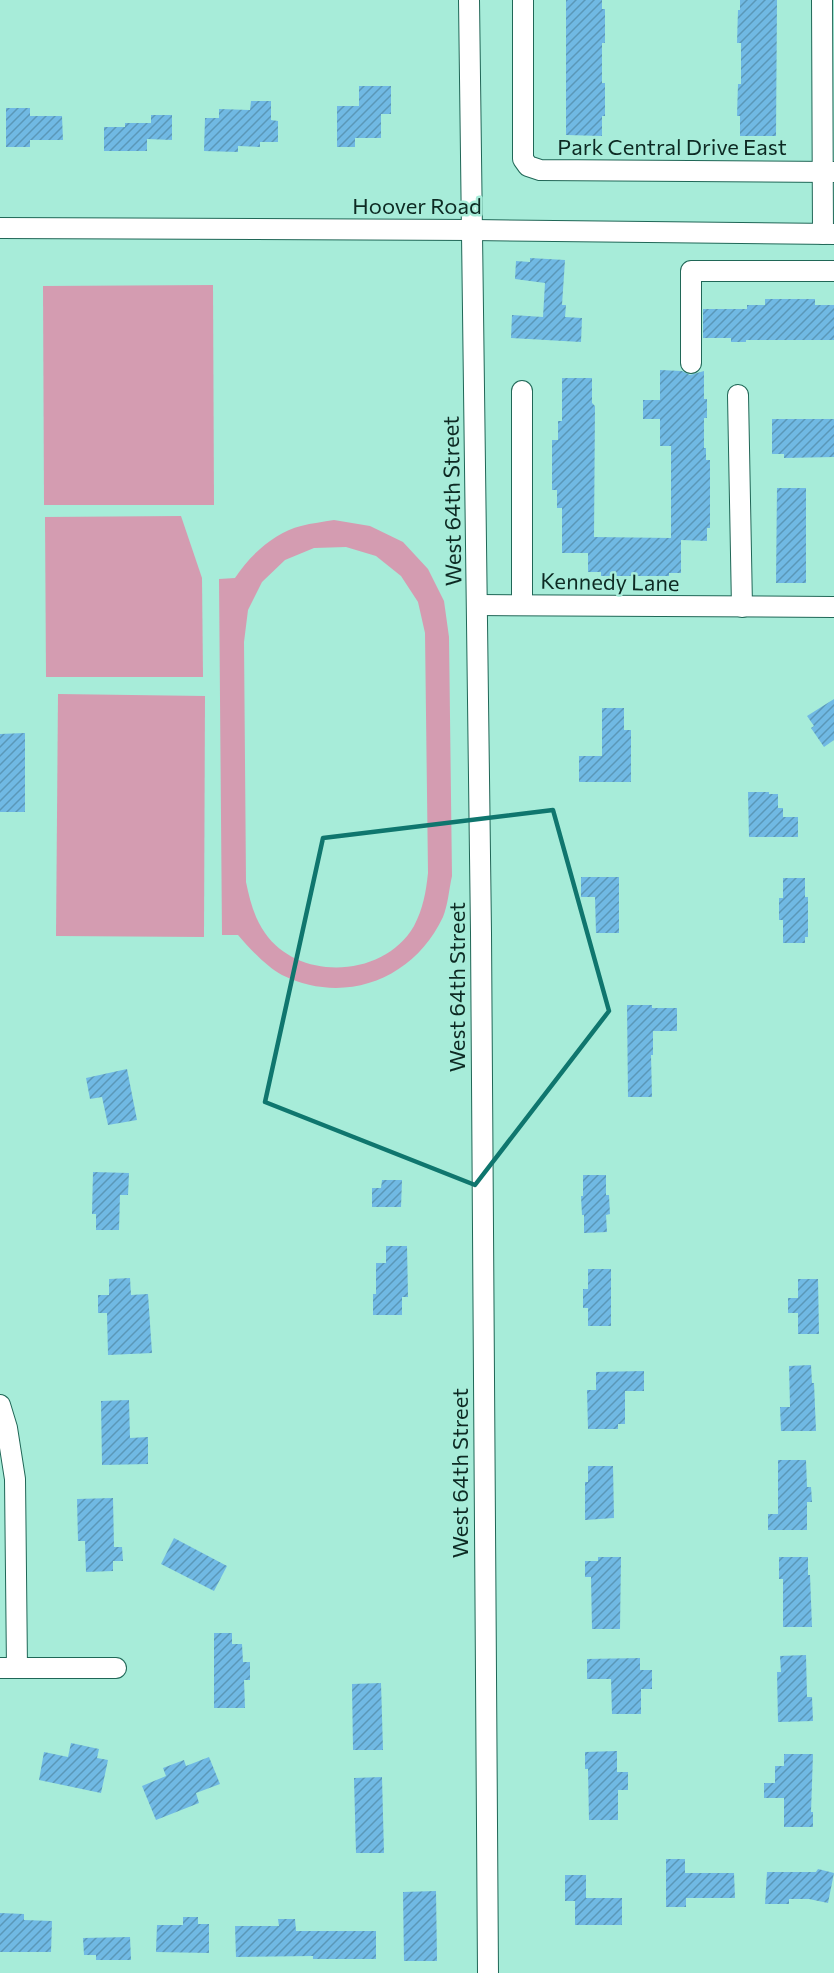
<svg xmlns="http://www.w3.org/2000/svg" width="834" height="1973" font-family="Commissioner,sans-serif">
	<defs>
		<pattern id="building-hatch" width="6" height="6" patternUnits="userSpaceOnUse" patternTransform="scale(1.5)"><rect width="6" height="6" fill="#70b9e4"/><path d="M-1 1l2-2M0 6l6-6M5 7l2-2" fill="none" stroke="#5a97b8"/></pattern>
	</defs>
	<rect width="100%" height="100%" fill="#a7ecd9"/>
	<g fill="#d49cb1" fill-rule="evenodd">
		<polygon points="213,285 214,505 44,505 43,286"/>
		<polygon points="181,516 202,578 203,677 46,677 45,517"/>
		<path d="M334,520L370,526L403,542L428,569L444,601L449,637L452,876C449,889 448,905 443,917C414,979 345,1006 282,975C267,967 249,948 238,935H222L219,579L235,578C249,556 275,532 301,526C312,523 323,522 334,520ZM346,547L376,556L401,576L418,602L425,633L428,873C426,892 423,909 414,926C384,978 299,982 265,933C254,917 250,901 246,882L244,642L248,610L262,582L285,560L314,548Z"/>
		<polygon points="58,694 205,696 204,937 56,936"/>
	</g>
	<g fill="url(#building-hatch)">
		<polygon points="566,0 602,0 602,9 605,9 605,43 602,43 602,83 605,83 605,116 602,116 602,136 566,135"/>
		<polygon points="740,0 777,0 776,136 740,136 740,116 737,116 738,84 741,84 741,43 737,43 738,10 740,10"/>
		<polygon points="359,86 391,86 391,114 381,114 381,138 355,138 355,147 337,147 337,106 359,106"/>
		<polygon points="251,101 271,101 271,120 278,121 278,142 260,142 260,147 238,146 238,152 204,151 205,118 219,118 219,109 250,110"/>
		<polygon points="6,108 30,108 30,116 62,116 63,140 30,140 30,147 6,147"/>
		<polygon points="151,115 172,115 172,140 147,139 147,151 104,151 104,127 125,127 125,123 151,123"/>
		<polygon points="530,258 565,260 562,305 566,305 565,317 582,318 581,342 511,338 512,315 543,317 545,283 515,279 516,261 530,262"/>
		<polygon points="765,299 815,299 815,305 834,305 834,340 746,340 746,342 731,342 731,338 703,338 703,309 747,309 747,305 765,305"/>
		<polygon points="660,370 682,371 690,375 704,371 704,399 707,399 707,418 704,418 704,448 706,448 706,460 710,460 710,528 707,528 707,541 681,540 681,573 669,573 669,576 601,576 601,572 588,572 588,553 562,553 562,508 557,508 557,490 552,490 552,440 558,440 558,421 562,421 562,378 592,378 592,403 595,406 594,537 671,538 671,446 660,446 660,419 643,419 643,400 660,400"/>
		<polygon points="772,419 834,419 834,457 784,458 784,454 772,454"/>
		<polygon points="777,488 806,488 806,583 776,583"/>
		<polygon points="834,699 834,740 824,747 811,728 814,726 807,716"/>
		<polygon points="602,708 624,708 624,730 631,730 631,782 579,782 579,756 602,756"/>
		<polygon points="25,733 25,812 0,812 0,734"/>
		<polygon points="748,792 769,792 769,794 778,794 778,808 783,808 783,817 798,817 798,837 749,837"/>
		<polygon points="581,877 619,877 619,933 596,933 595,897 581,897"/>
		<polygon points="783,878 805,878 805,897 808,897 808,937 805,937 805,943 783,943 783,920 779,920 779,898 783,898"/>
		<polygon points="627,1005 652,1005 652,1008 677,1008 677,1031 653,1031 653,1055 651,1055 652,1097 628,1097"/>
		<polygon points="127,1069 137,1120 108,1125 102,1097 90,1099 86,1078"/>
		<polygon points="93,1172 129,1173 128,1195 120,1195 119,1230 96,1230 96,1214 92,1214"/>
		<polygon points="583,1175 606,1175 606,1195 609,1195 610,1214 606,1215 607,1232 584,1233 584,1215 582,1215 581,1196 583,1196"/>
		<polygon points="382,1180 402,1180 401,1207 372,1207 372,1188 381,1188"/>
		<polygon points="386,1246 407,1246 408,1297 402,1297 402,1315 373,1315 373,1294 376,1294 376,1263 386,1263"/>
		<polygon points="588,1269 611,1269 611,1326 588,1326 588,1308 583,1308 583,1289 588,1289"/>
		<polygon points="130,1278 131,1295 148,1294 152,1353 108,1355 107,1313 98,1313 98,1295 109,1295 109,1279"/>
		<polygon points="798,1279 818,1279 819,1334 798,1334 798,1313 788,1313 788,1298 798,1298"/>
		<polygon points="811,1365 812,1383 814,1383 816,1431 781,1431 780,1407 790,1407 789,1366"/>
		<polygon points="644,1371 644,1391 625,1391 625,1424 618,1424 618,1429 588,1429 587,1390 596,1390 596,1372"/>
		<polygon points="129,1400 130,1438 148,1437 148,1464 102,1465 101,1401"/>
		<polygon points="778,1460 806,1460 807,1487 811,1487 812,1502 807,1502 807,1530 768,1530 768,1514 778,1514"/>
		<polygon points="588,1466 613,1466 614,1518 585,1520 585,1482 588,1482"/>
		<polygon points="113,1498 114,1547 122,1547 123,1561 113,1561 113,1571 86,1572 85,1541 78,1541 77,1499"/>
		<polygon points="174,1538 227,1566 214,1591 161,1564"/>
		<polygon points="598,1557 621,1557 620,1629 592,1629 591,1577 585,1577 585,1561 598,1561"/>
		<polygon points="779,1557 808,1557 808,1575 810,1575 812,1627 783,1627 783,1579 779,1579"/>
		<polygon points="214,1633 232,1633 232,1644 242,1644 243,1662 250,1662 250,1680 244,1680 245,1708 214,1708"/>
		<polygon points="806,1655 807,1697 812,1697 813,1721 778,1722 777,1672 781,1672 780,1656"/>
		<polygon points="640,1658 640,1670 652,1670 652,1689 641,1689 641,1714 612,1714 611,1679 587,1679 587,1659"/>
		<polygon points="381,1683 383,1750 353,1750 352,1684"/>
		<polygon points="71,1743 99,1749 97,1758 108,1760 101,1793 39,1780 44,1752 68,1757"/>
		<polygon points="617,1751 617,1772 628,1772 628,1790 618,1790 618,1820 589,1820 588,1769 585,1769 585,1752"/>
		<polygon points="784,1754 813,1754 811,1812 813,1812 813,1827 784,1827 784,1798 764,1798 764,1783 775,1783 775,1766 784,1766"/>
		<polygon points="209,1757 220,1784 196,1793 199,1803 156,1820 142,1786 166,1776 163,1768 184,1760 186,1766"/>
		<polygon points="382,1777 384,1853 356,1853 354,1778"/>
		<polygon points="666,1859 685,1859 685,1873 734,1873 735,1898 686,1898 686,1907 666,1907"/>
		<polygon points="818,1869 834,1873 828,1903 809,1899 789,1899 789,1904 765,1904 767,1872 816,1872"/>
		<polygon points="565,1875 586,1875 586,1898 622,1898 622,1925 575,1925 575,1901 565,1901"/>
		<polygon points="436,1891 437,1961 404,1961 403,1892"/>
		<polygon points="0,1913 24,1914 24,1920 52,1921 51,1952 0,1952"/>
		<polygon points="183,1917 198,1917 198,1924 209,1924 209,1953 156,1952 157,1925 183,1925"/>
		<polygon points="278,1919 295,1919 296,1931 376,1931 376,1959 313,1959 313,1956 236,1957 235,1926 279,1926"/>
		<polygon points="130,1937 131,1960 96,1960 96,1955 84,1955 83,1938"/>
	</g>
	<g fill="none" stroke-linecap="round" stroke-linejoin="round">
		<g stroke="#206757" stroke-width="22">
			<g id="minor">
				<polyline points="469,0 481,933 488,1973"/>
				<polyline points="523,0 523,159 528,166 540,170 834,172"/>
				<polyline points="822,0 823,234"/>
				<polyline points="0,228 473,230 834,234"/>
				<polyline points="691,363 691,271 834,271"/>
				<polyline points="522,391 522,605"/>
				<polyline points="738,395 742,607"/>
				<polyline points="477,605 834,607"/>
				<polyline points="0,1405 7,1428 15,1479 17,1668"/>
				<polyline points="0,1668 116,1668"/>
			</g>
		</g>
		<use href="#minor" stroke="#fff" stroke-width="20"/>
	</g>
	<path fill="none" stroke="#0f766e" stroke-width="4.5" stroke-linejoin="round" d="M553,810L609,1011L475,1185L265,1102L323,838Z"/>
	<g text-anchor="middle" stroke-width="5" stroke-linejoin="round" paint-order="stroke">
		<g font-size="22" fill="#0d2a23" stroke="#a7ecd9">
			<text x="672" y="155">Park Central Drive East</text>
			<text x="417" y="214">Hoover Road</text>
			<text transform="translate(452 501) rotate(-91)" y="8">West 64th Street</text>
			<text transform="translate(610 582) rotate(1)" y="8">Kennedy Lane</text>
			<text transform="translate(457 987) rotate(-90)" y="8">West 64th Street</text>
			<text transform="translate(460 1473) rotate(-90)" y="8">West 64th Street</text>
		</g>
	</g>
</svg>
